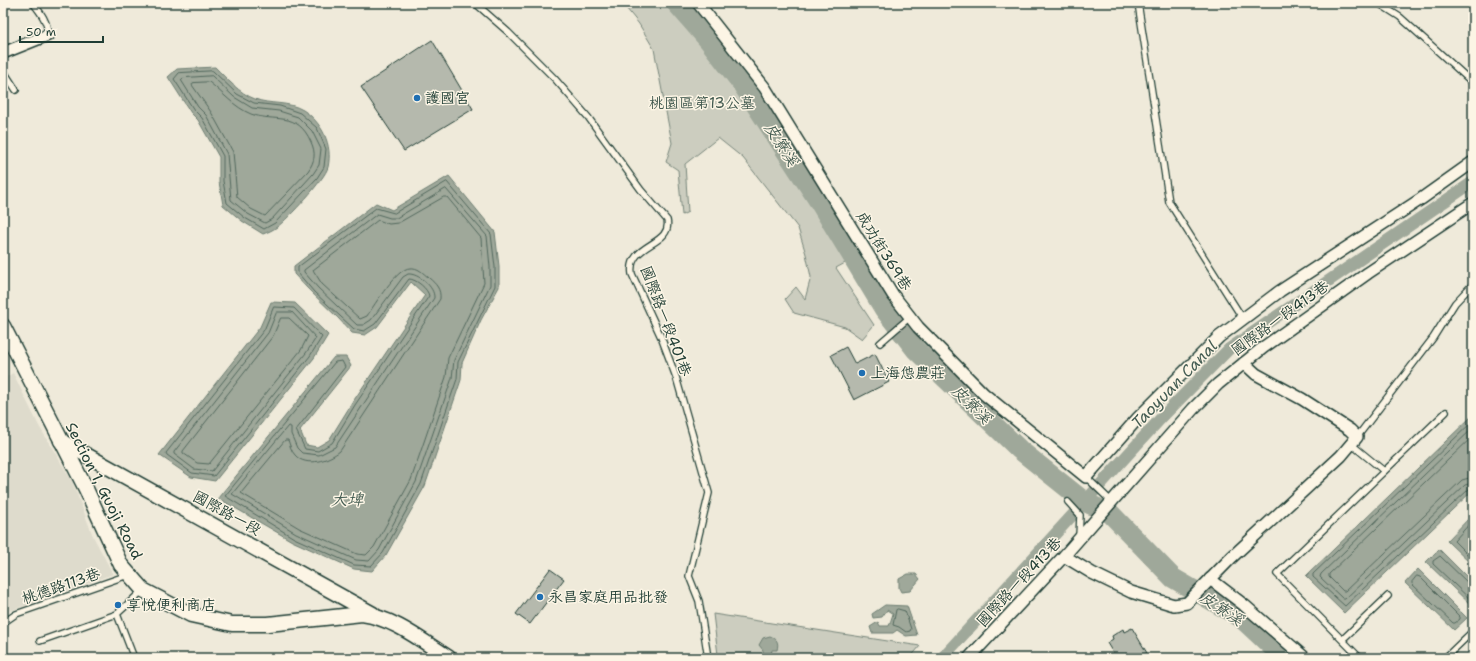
<svg xmlns="http://www.w3.org/2000/svg" width="1476" height="661" font-family="'Shantell Sans','LXGW WenKai TC',sans-serif">
	<rect width="100%" height="100%" fill="#efeada"/>
	<filter id="ink" filterUnits="userSpaceOnUse"><feTurbulence type="fractalNoise" baseFrequency=".025" numOctaves="2"/><feDisplacementMap in="SourceGraphic" scale="8" xChannelSelector="R" yChannelSelector="G"/><feConvolveMatrix kernelMatrix="1 2 1 2 8 2 1 2 1" color-interpolation-filters="sRGB"/></filter>
	<g filter="url(#ink)">
		<polygon fill="#dedbcc" points="13,373 39,426 72,481 93,536 113,574 10,611 3,596 3,379"/>
		<g fill="#cccdbf" stroke="#76857a">
			<polygon points="622,3 667,3 739,89 837,241 847,262 836,268 874,325 862,339 845,327 794,313 785,299 796,287 805,299 811,277 806,254 798,228 743,158 718,138 685,164 688,212 682,215 678,170 666,162 672,143 654,49 639,24"/>
			<polygon points="713,614 920,646 910,658 742,658 718,655"/>
		</g>
		<g fill="#9fa89a" stroke="#6c7d71">
			<path d="M215,67C227,79 239,93 255,99C270,105 288,101 303,110C322,122 333,145 328,167C326,178 287,220 277,227C273,230 268,232 263,234L242,221L223,205L219,182V157L198,120L191,113L168,77L177,69Z"/>
			<path d="M449,176L495,232L499,266V287L481,320L462,363L461,380L425,486L386,555L372,571L354,569L292,541L218,498L334,357H346L351,366L300,430L306,445L317,447L329,440L352,403L425,295L411,282L377,327L365,335L352,333C334,312 312,295 294,274V266L376,203L392,210Z"/>
			<polygon points="271,302 295,303 328,335 314,358 215,481 191,477 159,455 260,327"/>
			<polygon points="1473,415 1473,490 1344,613 1306,576"/>
			<polygon points="1473,514 1473,566 1447,541"/>
			<polygon points="1439,549 1473,583 1473,607 1426,562"/>
			<polygon points="1418,569 1467,618 1454,630 1405,583"/>
			<polygon points="908,574 916,574 920,579 910,591 901,592 899,588 899,579"/>
			<polygon points="885,605 907,606 917,635 906,636 897,630 893,633 872,633 870,627 878,622 880,626 889,626 893,614 887,610 882,617 873,618 872,614"/>
			<path d="M770,636C777,639 779,642 777,650H772L771,655L763,654V650L759,645L763,638Z"/>
		</g>
		<g fill="none" stroke-linecap="round" stroke-linejoin="round">
			<g stroke="#52685d" stroke-width="1">
				<polygon points="213,71 237,94 254,103 280,106 300,113 317,128 326,149 324,167 317,178 275,223 264,229 245,218 227,203 223,181 223,156 202,118 194,110 174,79 179,73"/>
				<polygon points="212,76 234,97 252,108 279,111 298,117 312,131 321,149 319,165 313,174 272,219 265,223 248,214 231,200 227,154 206,115 198,107 181,80 183,78"/>
				<path d="M209,82C223,93 234,107 251,114C275,123 297,110 311,142C316,153 315,161 308,171L265,216L251,209L237,197L233,152L211,112L192,85L193,83Z"/>
				<path d="M447,182L491,234L495,267V286L458,362L457,379L421,484L383,553L371,566L354,565L294,538L225,496L335,362L342,361L345,367L296,430L305,449L318,451L332,443L355,405L429,296C428,289 416,279 409,279L375,324L364,331L354,329L314,292L298,273V267L376,208L394,213Z"/>
				<path d="M446,189L487,236L490,267V285L454,360L452,378L416,482L379,550L369,561L356,560L296,533L232,494L288,426L291,427V434L297,448L302,453L319,455L335,447L434,298C435,287 418,273 408,274L403,277L371,320L363,325H357L318,288L304,272V270L377,214L390,218H396Z"/>
				<path d="M444,197H447L481,238L484,283L448,358L446,377L411,480L374,547L366,555L357,554L299,528L241,493L285,440H288C290,445 291,451 295,455C306,468 329,460 340,451L440,299C441,289 436,284 429,278C423,273 418,267 410,268C397,268 375,304 367,316L360,319L322,284L313,270L378,220L389,224L398,223Z"/>
				<polygon points="274,307 294,308 322,337 310,356 214,476 192,473 167,455 166,453 264,330"/>
				<polygon points="277,312 292,312 316,338 306,353 212,471 194,469 174,454 174,452 268,333"/>
				<polygon points="281,318 289,318 308,336 301,350 209,464 197,463 183,453 183,451 273,336"/>
				<polyline points="1473,421 1313,574 1313,577 1345,606 1469,489 1473,488"/>
				<polyline points="1473,428 1321,574 1320,577 1343,599 1345,599 1465,485 1473,483"/>
				<polyline points="1473,436 1329,574 1329,577 1343,591 1345,591 1462,480 1473,477"/>
				<polyline points="1473,520 1454,541 1473,560"/>
				<polygon points="1417,576 1420,577 1460,617 1460,619 1455,623 1453,623 1412,584 1412,582"/>
				<polyline points="1473,585 1469,584 1440,556 1433,561 1433,564 1473,602"/>
				<polygon points="898,609 905,611 911,629 910,631 906,632 899,627 893,625 896,610"/>
			</g>
			<polyline stroke="#9fa89a" stroke-width="12" points="942,658 1163,416 1229,349 1473,182"/>
			<polyline stroke="#9fa89a" stroke-width="20" points="676,3 709,41 742,84 820,203 884,309 916,350 1020,450 1085,502 1111,514 1173,578 1240,617 1284,658"/>
		</g>
		<g fill="#b5b9ad" stroke="#1f3d34">
			<polygon points="432,40 473,109 404,151 361,87"/>
			<polygon points="846,347 855,364 875,354 889,382 854,400 831,355"/>
			<polygon points="550,569 564,579 530,624 516,614"/>
			<polygon points="1132,628 1147,653 1139,658 1116,658 1107,643 1113,639 1112,636 1123,629 1124,632"/>
		</g>
		<g fill="none" stroke-linecap="round" stroke-linejoin="round">
			<g stroke="#1f3d34" stroke-width="8">
				<g id="service">
					<path d="M33,3C41,13 48,22 48,35"/>
					<path d="M475,3L508,32L555,79L588,117L641,190L667,220C673,246 627,243 632,274L661,337L676,377L709,493L689,576L699,601L708,658"/>
					<polyline points="1138,3 1169,202 1243,319"/>
					<polyline points="1378,3 1400,17 1473,83"/>
					<polyline points="3,70 16,90"/>
					<polyline points="880,343 910,317"/>
					<polyline points="1357,437 1433,338 1455,303 1473,284"/>
					<polyline points="1351,444 1384,471"/>
					<polyline points="1086,477 1112,502"/>
					<polyline points="1068,502 1080,515 1079,537"/>
					<polyline points="3,623 16,614 128,575"/>
					<polyline points="1343,639 1388,596"/>
					<polyline points="40,641 117,614"/>
					<polyline points="134,658 117,614 143,590"/>
					<polyline points="1360,658 1277,574 1446,412"/>
					<polyline points="1445,658 1473,631"/>
				</g>
			</g>
			<g stroke="#1f3d34" stroke-width="14">
				<g id="minor">
					<polyline points="698,3 765,88 893,295 918,327 984,394 1086,477 1138,418 1219,337 1280,291 1421,199 1473,162"/>
					<polyline points="3,53 48,35"/>
					<polyline points="1064,556 1092,573 1131,592 1174,605 1187,603 1232,557 1341,456 1357,437 1350,430 1302,399 1256,374 1244,363"/>
					<polyline points="1210,579 1244,605 1305,658"/>
					<polyline points="969,658 1064,556 1193,409 1218,384 1264,347 1368,273 1473,203"/>
				</g>
			</g>
			<g stroke="#1f3d34" stroke-width="17">
				<g id="tertiary">
					<path d="M3,326L86,489L121,565L143,590L191,615L232,624H268L362,614C394,618 422,641 449,658"/>
					<polyline points="61,441 373,614"/>
				</g>
			</g>
			<use href="#service" stroke="#fcf5e5" stroke-width="5.5"/>
			<use href="#minor" stroke="#fcf5e5" stroke-width="11"/>
			<use href="#tertiary" stroke="#fcf5e5" stroke-width="14"/>
		</g>
	</g>
	<g fill="#1f6fb2" stroke="#fcf5e5" stroke-width="1.5">
		<circle cx="417" cy="98" r="4"/>
		<circle cx="862" cy="373" r="4"/>
		<circle cx="540" cy="597" r="4"/>
		<circle cx="118" cy="605" r="4"/>
	</g>
	<g text-anchor="middle" stroke-width="3" stroke-linejoin="round" paint-order="stroke">
		<g font-size="15" fill="#1f3d34" stroke="#fcf5e5" text-anchor="start">
			<text x="425" y="103">護國宮</text>
			<text x="870" y="378">上海怹農莊</text>
			<text x="548" y="602">永昌家庭用品批發</text>
			<text x="126" y="610">享悅便利商店</text>
		</g>
		<g font-size="15" fill="#425a50" stroke="#fcf5e5">
			<text x="702" y="108">桃園區第13公墓</text>
		</g>
		<g font-size="15" fill="#1f3d34" stroke="#fcf5e5">
			<text transform="translate(884 251) rotate(58)" y="5">成功街369巷</text>
			<text transform="translate(1280 318) rotate(-36)" y="5">國際路一段413巷</text>
			<text transform="translate(666 321) rotate(69)" y="5">國際路一段401巷</text>
			<text transform="translate(104 491) rotate(63)" y="5">Section 1, Guoji Road</text>
			<text transform="translate(227 513) rotate(29)" y="5">國際路一段</text>
			<text transform="translate(1019 582) rotate(-47)" y="5">國際路一段413巷</text>
			<text transform="translate(61 586) rotate(-19)" y="5">桃德路113巷</text>
		</g>
		<g font-size="16" font-style="italic" fill="#455d53" stroke="#fcf5e5">
			<text transform="translate(782 144) rotate(57)" y="6">皮寮溪</text>
			<text transform="translate(1174 384) rotate(-46)" y="6">Taoyuan Canal</text>
			<text transform="translate(972 404) rotate(44)" y="6">皮寮溪</text>
			<text x="347" y="505">大埤</text>
			<text transform="translate(1222 608) rotate(33)" y="6">皮寮溪</text>
		</g>
	</g>
	<rect width="1476" height="661" fill="none" stroke="#fcf5e5" stroke-width="16"/>
	<rect x="8" y="8" width="1460" height="645" fill="none" stroke="#1f3d34" stroke-width="1.5" filter="url(#ink)"/>
	<path d="M20 36v6h83v-6" fill="none" stroke="#1f3d34" stroke-width="2"/>
	<text x="26" y="36" font-size="12" fill="#1f3d34" stroke="#fcf5e5" stroke-width="3" paint-order="stroke">50 m</text>
</svg>
